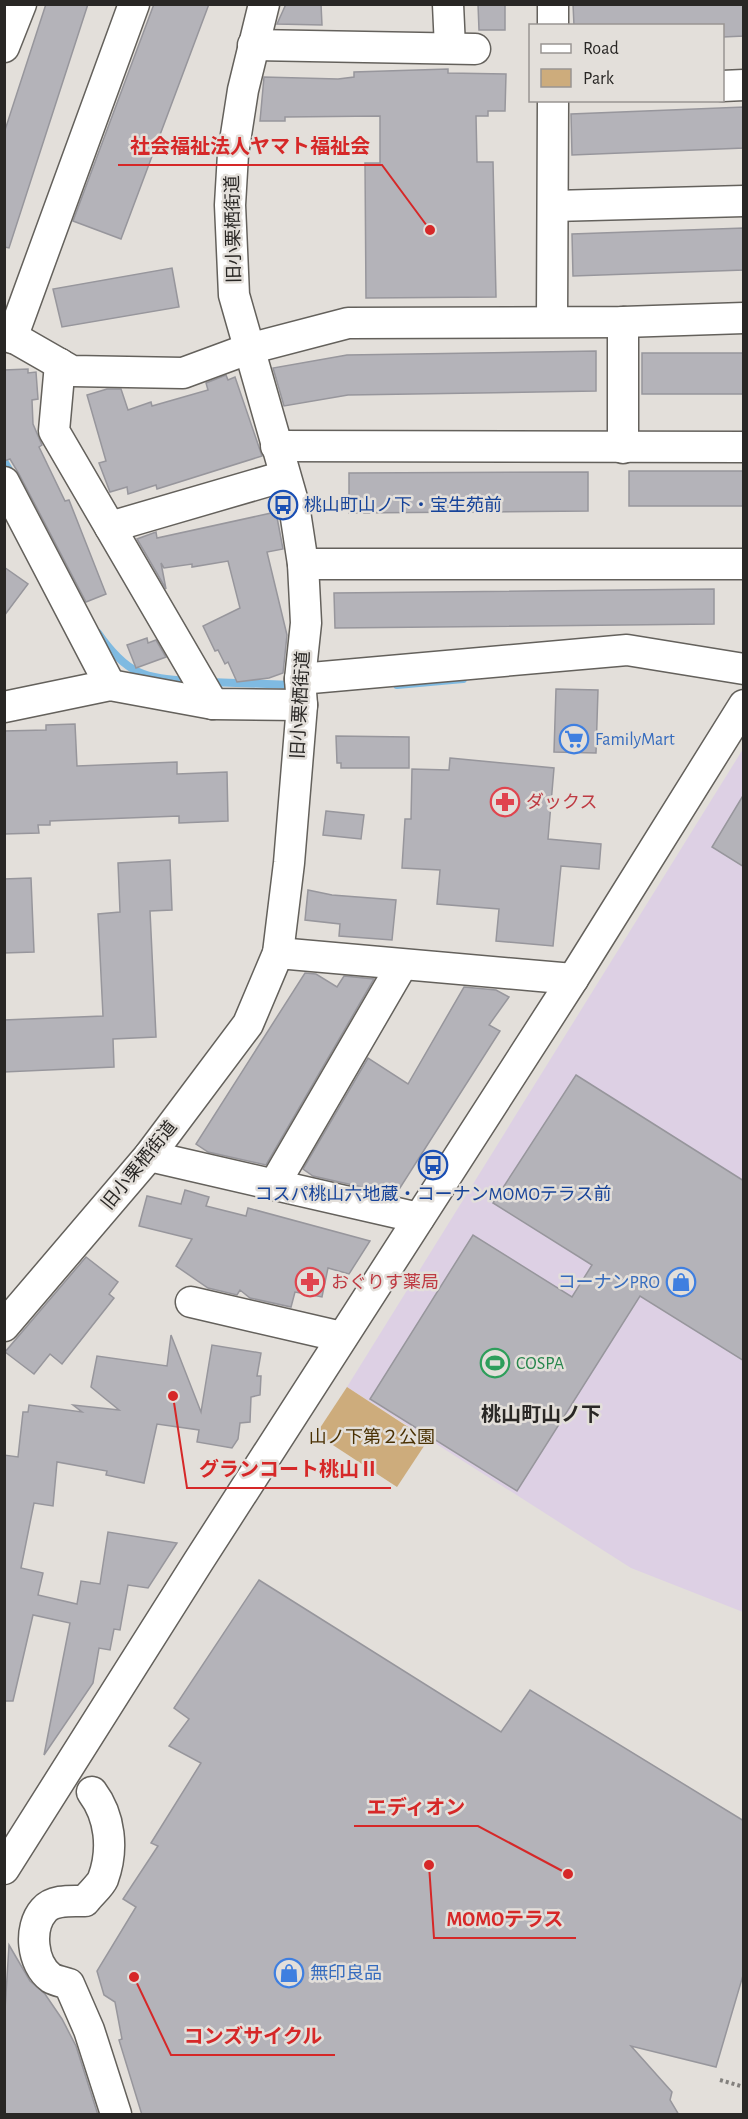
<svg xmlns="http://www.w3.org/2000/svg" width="748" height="2119" font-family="'Alegreya Sans','Noto Sans JP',sans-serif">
	<rect width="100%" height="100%" fill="#e3dfda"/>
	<polygon fill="#ddd0e4" points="743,749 743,1612 631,1568 347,1387"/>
	<polygon fill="#cdac7c" points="347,1387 428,1440 397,1487 316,1434"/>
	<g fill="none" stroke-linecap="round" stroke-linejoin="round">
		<g stroke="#7fbae1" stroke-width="8">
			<polyline points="4,461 12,475"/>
			<path d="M98,633C127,675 144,678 191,681"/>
			<polyline points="209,682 293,685"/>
			<polyline points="397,685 463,679"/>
		</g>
	</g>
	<g fill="#b4b3b9" stroke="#97969c" stroke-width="1.5">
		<polygon points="46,4 88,4 9,248 4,247 4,133"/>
		<polygon points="154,4 209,4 121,239 73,221"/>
		<polygon points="286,4 321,4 322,25 277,24"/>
		<polygon points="478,4 505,4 505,30 479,30"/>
		<polygon points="573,4 744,4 744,36 723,37 723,26 574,26"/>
		<polygon points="448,69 448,73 506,74 505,111 488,111 488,116 476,116 477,162 493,162 496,297 366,298 365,163 380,163 380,116 285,117 285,121 260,121 264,77 338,79 354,77 354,72"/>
		<polygon points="744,107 744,148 572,155 571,114"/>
		<polygon points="744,228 744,270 573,276 572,234"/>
		<polygon points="172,268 179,307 62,327 53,289"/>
		<polygon points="596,351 596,391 348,395 284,406 273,368 347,355"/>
		<rect x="642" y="353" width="102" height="41"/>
		<polygon points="28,369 28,373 36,372 38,399 32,400 33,424 42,445 39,447 65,501 69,500 106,594 86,602 19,474 10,459 4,461 4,370"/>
		<polygon points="226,375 228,380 235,377 262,456 157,489 156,485 128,494 127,487 110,492 99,463 106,461 87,395 107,389 121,389 128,410 151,402 152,406 208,390 206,383"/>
		<rect x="629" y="471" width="115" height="35"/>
		<polygon points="588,472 588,511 349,513 349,473"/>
		<polygon points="276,512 283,549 267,552 287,635 283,673 269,678 237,682 228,662 225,664 218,650 215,651 203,626 240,608 228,561 192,567 192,564 164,568 161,563 166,589 137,539 156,532 157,538"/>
		<polygon points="4,567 28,584 4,616"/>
		<polygon points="714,589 714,624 335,628 334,593"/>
		<polygon points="147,638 148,643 156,640 166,657 136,668 127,645"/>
		<polygon points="556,689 598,690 596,753 554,752"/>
		<polygon points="75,724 77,766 177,762 177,774 227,772 228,821 179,823 179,816 50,821 50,825 38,825 39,833 4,834 4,731 46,730 46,725"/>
		<polygon points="336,736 409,737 409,768 341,768 341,763 337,763"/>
		<polygon points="450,758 554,768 548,839 601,844 599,869 561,866 553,946 496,941 499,909 437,904 440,870 402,868 405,819 411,819 412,769 449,770"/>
		<polygon points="744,794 744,867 712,847"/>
		<polygon points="326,811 364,815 361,839 323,835"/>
		<polygon points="170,860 172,910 150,911 156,1037 113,1039 114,1067 4,1072 4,1020 103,1016 98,914 120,912 118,863"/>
		<polygon points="31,878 34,952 4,953 4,879"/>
		<polygon points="308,890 332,895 396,900 392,940 339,936 340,924 305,920"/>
		<polygon points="305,973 316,974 337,987 344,976 374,979 266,1165 208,1152 196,1144"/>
		<polygon points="464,987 496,990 509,997 489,1025 500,1031 398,1191 391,1187 388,1193 313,1176 303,1169 368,1058 408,1084"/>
		<polygon points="576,1075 744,1181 744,1361 640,1296 517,1491 370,1399 473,1235 572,1297 592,1265 493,1203"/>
		<polygon points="185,1190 209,1197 206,1206 246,1216 248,1208 370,1241 349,1274 328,1268 322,1297 295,1292 291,1307 250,1298 240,1290 237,1295 208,1288 176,1266 192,1239 139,1226 147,1196 181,1204"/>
		<polygon points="86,1257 118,1282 109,1294 114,1298 62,1364 50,1354 34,1374 5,1352"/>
		<polygon points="171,1335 201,1412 212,1345 261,1353 257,1376 261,1376 260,1395 251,1397 250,1422 240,1423 238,1439 232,1448 197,1442 199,1430 157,1424 144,1483 106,1475 107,1471 57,1462 53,1506 34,1503 21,1568 43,1573 38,1595 77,1604 81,1581 100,1584 108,1532 177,1543 148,1588 128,1585 120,1630 114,1629 110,1650 99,1648 93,1683 44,1755 70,1623 33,1615 13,1701 4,1701 4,1455 18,1457 23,1412 28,1412 29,1405 82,1412 73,1405 119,1410 91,1387 97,1356 167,1366"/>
		<polygon points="259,1580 501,1732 530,1690 744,1821 744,1972 716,2067 631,2046 672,2092 670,2100 679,2115 142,2115 119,2040 122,2039 115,2002 104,1995 97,1971 136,1907 123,1899 158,1846 151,1843 201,1763 169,1746 189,1719 174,1708"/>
		<polygon points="9,1945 30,1981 45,1994 62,2019 76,2046 98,2115 4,2115 4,2026"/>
	</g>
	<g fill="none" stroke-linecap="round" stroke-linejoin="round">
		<g stroke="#64615c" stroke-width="33">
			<g id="minor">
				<polyline points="448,4 450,48"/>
				<polyline points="553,4 553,26"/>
				<polyline points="253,45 475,49"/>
				<polyline points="4,47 21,4"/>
				<polyline points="722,86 744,85"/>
				<polyline points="553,206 744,201"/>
				<polyline points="552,321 553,100"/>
				<polyline points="623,322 623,448"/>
				<polyline points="4,332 72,371 183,373 248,349 348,323 623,322 744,318"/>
				<polyline points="12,338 134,4"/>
				<polyline points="60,364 54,431 213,704"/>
				<polyline points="276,446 744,447"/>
				<polyline points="4,482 110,685"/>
				<polyline points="110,527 285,476"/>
				<polyline points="303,564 744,564"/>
				<polyline points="300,679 627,650 744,669"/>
				<polyline points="4,707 110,685 213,704 302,705"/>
				<polyline points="278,953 573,979"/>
				<polyline points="149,1156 419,1218"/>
				<polyline points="274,1185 402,965"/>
				<polyline points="191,1302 342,1337"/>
				<polyline points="4,1326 149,1156 248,1024 278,953 289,863 302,705 300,679 306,623 303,564 294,505 234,295 230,205 233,154 243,90 264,4"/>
				<path d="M92,1792C110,1816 114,1849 103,1879C100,1886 90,1894 85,1901C72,1901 53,1899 44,1910C28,1928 32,1964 51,1978C56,1981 64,1982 69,1984L89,2030L116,2114"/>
				<polyline points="4,1869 198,1562 573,979 744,705"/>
			</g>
		</g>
		<polyline stroke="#83807d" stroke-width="4" stroke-dasharray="3 3" stroke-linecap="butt" points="720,2080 744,2087"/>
		<use href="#minor" stroke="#fff" stroke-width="30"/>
	</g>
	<defs>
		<g id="bus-ring" transform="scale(1.5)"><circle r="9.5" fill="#e3dfda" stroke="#1a4fb4" stroke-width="1.5"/><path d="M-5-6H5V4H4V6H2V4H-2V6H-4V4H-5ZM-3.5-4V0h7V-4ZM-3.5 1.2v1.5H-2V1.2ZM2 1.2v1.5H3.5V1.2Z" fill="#1a4fb4"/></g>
		<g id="supermarket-ring" transform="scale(1.5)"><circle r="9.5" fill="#e3dfda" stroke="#3f7fe0" stroke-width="1.5"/><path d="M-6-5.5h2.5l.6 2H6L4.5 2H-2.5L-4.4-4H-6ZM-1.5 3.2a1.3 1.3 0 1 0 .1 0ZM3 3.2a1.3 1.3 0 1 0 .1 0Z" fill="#3f7fe0"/></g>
		<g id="pharmacy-ring" transform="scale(1.5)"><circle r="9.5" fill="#e3dfda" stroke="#e0444e" stroke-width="1.5"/><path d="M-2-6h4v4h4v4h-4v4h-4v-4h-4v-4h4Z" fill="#e0444e"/></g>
		<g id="shop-ring" transform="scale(1.5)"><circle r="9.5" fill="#e3dfda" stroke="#3f7fe0" stroke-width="1.5"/><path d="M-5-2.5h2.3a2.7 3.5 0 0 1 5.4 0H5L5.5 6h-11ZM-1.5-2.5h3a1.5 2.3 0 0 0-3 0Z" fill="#3f7fe0"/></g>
		<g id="stadium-ring" transform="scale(1.5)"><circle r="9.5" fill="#e3dfda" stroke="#2e9e5b" stroke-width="1.5"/><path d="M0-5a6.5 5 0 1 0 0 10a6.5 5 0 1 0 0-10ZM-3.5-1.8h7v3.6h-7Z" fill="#2e9e5b"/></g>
	</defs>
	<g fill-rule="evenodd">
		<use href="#bus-ring" x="283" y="505"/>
		<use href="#supermarket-ring" x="574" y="739"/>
		<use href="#pharmacy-ring" x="505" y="802"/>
		<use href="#bus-ring" x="433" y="1165"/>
		<use href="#pharmacy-ring" x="310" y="1282"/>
		<use href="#shop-ring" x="681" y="1282"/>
		<use href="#stadium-ring" x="495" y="1363"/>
		<use href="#shop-ring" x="289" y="1973"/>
	</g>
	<g text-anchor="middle" stroke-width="5" stroke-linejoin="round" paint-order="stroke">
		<g font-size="18" fill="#292725" stroke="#e3dfda">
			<text transform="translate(233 229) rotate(-91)" y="6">旧小栗栖街道</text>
			<text transform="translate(300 705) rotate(-87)" y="6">旧小栗栖街道</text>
			<text transform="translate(139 1165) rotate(-51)" y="6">旧小栗栖街道</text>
		</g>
		<g font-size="18" fill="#164399" stroke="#e3dfda" text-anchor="start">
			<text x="304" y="511">桃山町山ノ下・宝生苑前</text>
			<text x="433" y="1200" text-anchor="middle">コスパ桃山六地蔵・コーナンMOMOテラス前</text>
		</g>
		<g font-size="18" fill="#366cbe" stroke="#e3dfda" text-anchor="start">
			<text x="595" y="745">FamilyMart</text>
			<text x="660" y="1288" text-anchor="end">コーナンPRO</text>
			<text x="310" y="1979">無印良品</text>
		</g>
		<g font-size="18" fill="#be3a42" stroke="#e3dfda" text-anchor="start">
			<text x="526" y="808">ダックス</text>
			<text x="331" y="1288">おぐりす薬局</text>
		</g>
		<g font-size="18" fill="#27864d" stroke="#e3dfda" text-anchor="start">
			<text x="516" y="1369">COSPA</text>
		</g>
		<g font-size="18" fill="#4a3103" stroke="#e3dfda">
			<text x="372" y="1443">山ノ下第２公園</text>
		</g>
		<g font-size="20" font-weight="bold" fill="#292725" stroke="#e3dfda">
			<text x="541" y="1421">桃山町山ノ下</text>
		</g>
	</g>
	<path fill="none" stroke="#d62828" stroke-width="2" d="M430 230L382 165H118M173 1396L187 1488H391M568 1874L478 1826H354M429 1865L434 1938H576M134 1977L171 2055H335"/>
	<g fill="#d62828" stroke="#e3dfda" stroke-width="2">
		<circle cx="430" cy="230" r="6"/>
		<circle cx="173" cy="1396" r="6"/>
		<circle cx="568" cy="1874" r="6"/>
		<circle cx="429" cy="1865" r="6"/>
		<circle cx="134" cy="1977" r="6"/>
	</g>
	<g font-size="20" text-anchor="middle" font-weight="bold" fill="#d62828" stroke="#e3dfda" stroke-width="5" stroke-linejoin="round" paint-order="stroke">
		<text x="250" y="153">社会福祉法人ヤマト福祉会</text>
		<text x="289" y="1476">グランコート桃山Ⅱ</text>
		<text x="416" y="1814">エディオン</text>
		<text x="505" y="1926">MOMOテラス</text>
		<text x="253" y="2043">コンズサイクル</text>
	</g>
	<rect width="748" height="2119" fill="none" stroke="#292725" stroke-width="12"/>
	<rect x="529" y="24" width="195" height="78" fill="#e3dfda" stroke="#999592" stroke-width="1.5"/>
	<rect x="541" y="44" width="30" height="9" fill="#ffffff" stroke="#999592" stroke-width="1.5"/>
	<text x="583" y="54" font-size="18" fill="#292725">Road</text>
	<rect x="541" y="69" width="30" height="18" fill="#cdac7c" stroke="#999592" stroke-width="1.5"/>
	<text x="583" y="84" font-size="18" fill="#292725">Park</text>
</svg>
